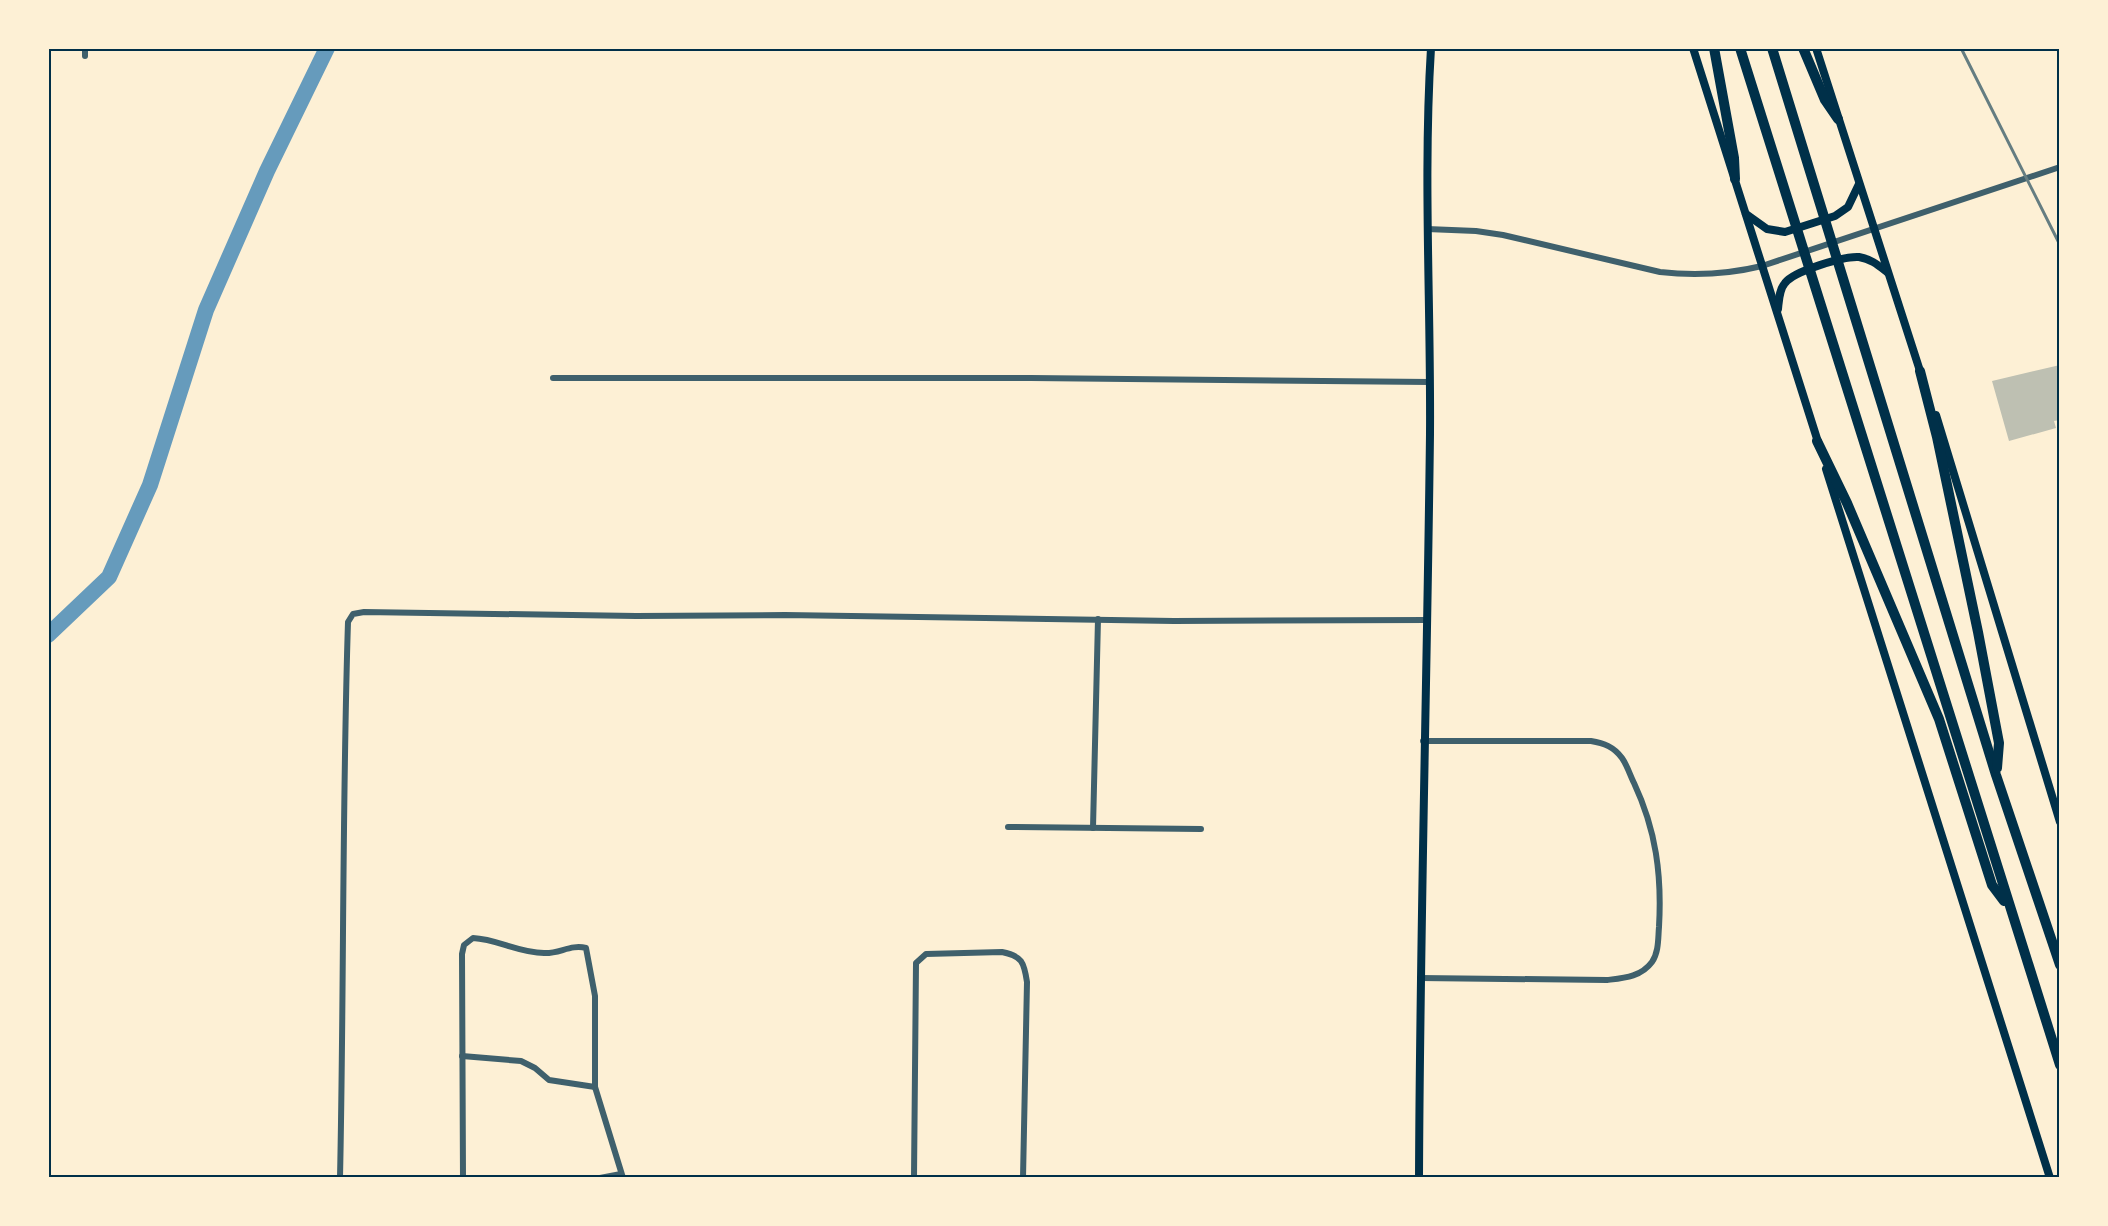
<svg xmlns="http://www.w3.org/2000/svg" width="2108" height="1226" font-family="'Source Sans 3',sans-serif">
	<rect width="100%" height="100%" fill="#fdf0d5"/>
	<g fill="none" stroke-linecap="round" stroke-linejoin="round">
		<polyline stroke="#669bbc" stroke-width="16" points="48,635 109,577 150,485 206,310 267,171 327,48"/>
	</g>
	<polygon fill="#bec0b2" points="2060,365 2060,420 2054,421 2056,428 2009,441 1992,381"/>
	<g fill="none" stroke-linecap="round" stroke-linejoin="round">
		<g stroke="#3f606c" stroke-width="6">
			<polyline points="85,56 85,48"/>
			<path d="M1427,229L1476,231L1503,235L1660,272C1695,276 1729,274 1762,266L2060,167"/>
			<polyline points="553,378 1031,378 1430,382"/>
			<polyline points="1008,827 1201,829"/>
			<polyline points="1093,828 1098,619"/>
			<path d="M1420,978L1607,980C1624,978 1641,977 1652,962C1659,952 1658,938 1659,927C1662,875 1656,830 1634,783C1630,775 1627,765 1622,758C1614,747 1604,743 1591,741H1423"/>
			<polyline points="462,1056 521,1061 535,1068 549,1080 595,1087"/>
			<path d="M340,1178C344,993 342,807 348,622L353,614L364,612L636,616L785,615L1174,621L1427,620"/>
			<path d="M463,1178L462,954L464,945L473,938C497,939 519,953 544,953C559,954 571,944 586,948L595,996V1087L623,1178"/>
			<polyline points="600,1178 621,1174"/>
			<path d="M914,1178L916,963L926,954L1002,952C1022,956 1024,962 1027,982L1023,1178"/>
		</g>
		<g stroke="#003049" stroke-width="8">
			<polyline points="1693,48 1819,445"/>
			<polyline points="1816,48 1921,374"/>
			<polyline points="1746,214 1767,229 1785,232 1835,216 1848,207 1859,184"/>
			<path d="M1778,309C1779,300 1779,290 1785,283C1794,271 1844,256 1859,257C1871,259 1878,265 1887,272"/>
			<polyline points="1936,415 2060,822"/>
			<polyline points="1826,469 2050,1178"/>
			<path d="M1419,1178C1420,930 1427,682 1430,434C1431,305 1423,177 1431,48"/>
		</g>
		<g stroke="#003049" stroke-width="10">
			<polyline points="1714,48 1734,158 1735,179"/>
			<polyline points="1740,48 2060,1065"/>
			<polyline points="1772,48 1996,775 2060,965"/>
			<polyline points="1803,48 1825,100 1838,119"/>
			<polyline points="1920,371 1937,437 1978,632 1999,743 1997,768"/>
			<polyline points="1817,441 1847,503 1939,719 1992,885 2004,901"/>
		</g>
		<polyline stroke="#657d81" stroke-width="3" points="1961,48 2060,245"/>
	</g>
	<rect width="2108" height="1226" fill="none" stroke="#fdf0d5" stroke-width="99"/>
	<rect x="50" y="50" width="2008" height="1126" fill="none" stroke="#003049" stroke-width="2"/>
</svg>
